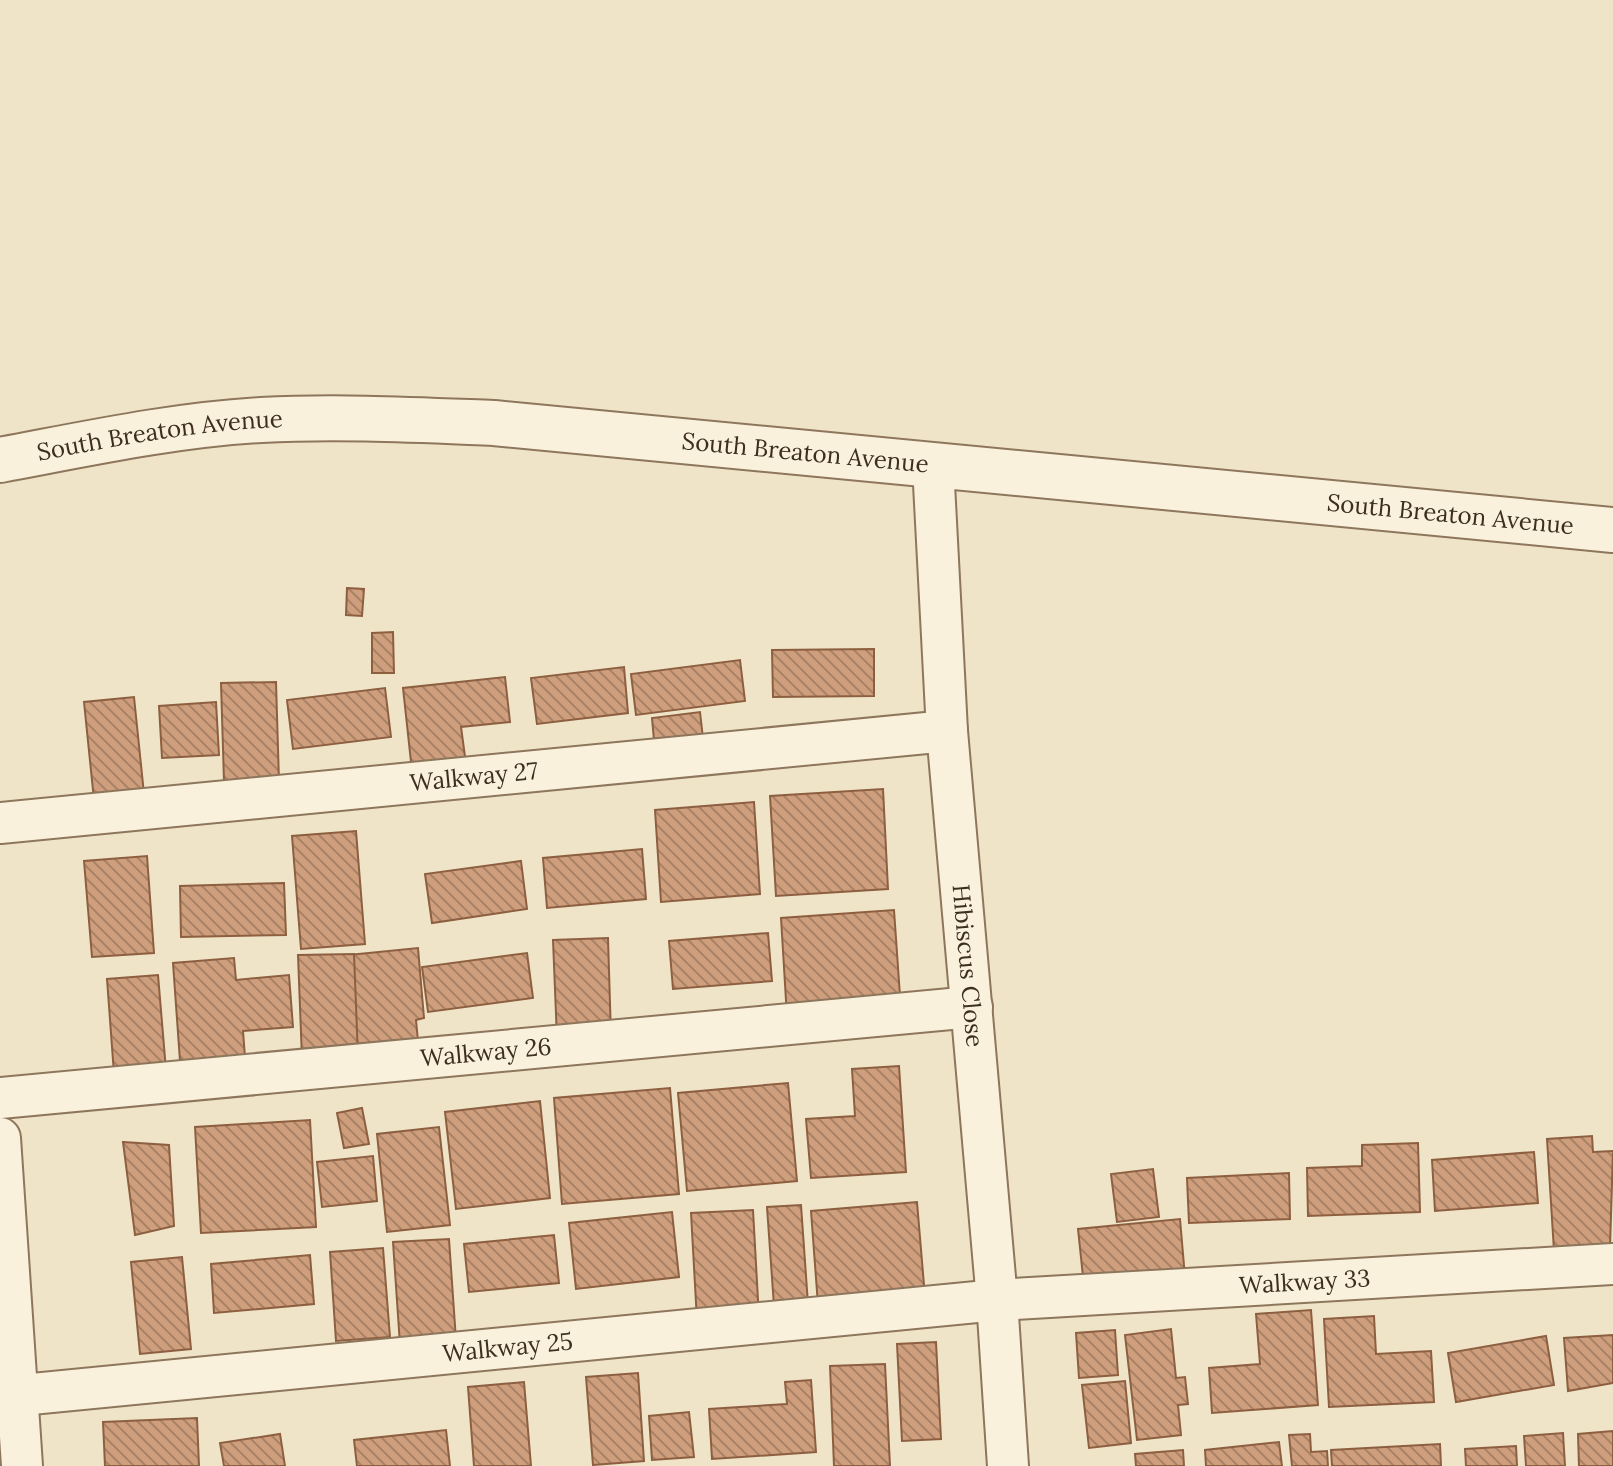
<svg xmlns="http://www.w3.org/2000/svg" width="1613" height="1466" font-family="Lora,serif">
	<defs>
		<pattern id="building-back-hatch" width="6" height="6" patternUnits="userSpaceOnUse" patternTransform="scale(2)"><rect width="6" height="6" fill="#cf9f7d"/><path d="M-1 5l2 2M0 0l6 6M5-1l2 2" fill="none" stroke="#a98266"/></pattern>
	</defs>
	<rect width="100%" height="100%" fill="#f0e4c8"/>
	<g fill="url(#building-back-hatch)" stroke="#8d5f41" stroke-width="2">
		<polygon points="347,588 364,589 362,616 346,615"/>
		<polygon points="393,632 394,673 372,673 372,633"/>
		<polygon points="874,649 874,696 773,697 772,650"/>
		<polygon points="740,660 745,701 636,715 631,674"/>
		<polygon points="624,667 628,713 537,724 531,678"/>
		<polygon points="505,677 510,722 461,727 466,764 412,771 403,688"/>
		<polygon points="276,682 279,781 224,782 221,683"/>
		<polygon points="385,688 391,737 293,749 287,700"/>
		<polygon points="134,697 144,794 94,800 84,702"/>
		<polygon points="216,702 219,755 162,758 159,706"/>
		<polygon points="700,712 704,747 655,751 652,718"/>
		<polygon points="883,789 888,889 776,896 770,796"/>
		<polygon points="754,802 760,894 661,902 655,810"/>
		<polygon points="356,831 365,944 301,949 292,836"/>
		<polygon points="642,849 646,899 547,908 543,858"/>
		<polygon points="147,856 154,953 92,957 84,861"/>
		<polygon points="521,861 527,909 432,923 425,874"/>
		<polygon points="284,883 286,935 181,937 180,886"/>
		<polygon points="894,910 901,1010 787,1017 781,918"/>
		<polygon points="768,933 772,981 673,989 669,941"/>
		<polygon points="608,938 611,1036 557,1039 553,940"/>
		<polygon points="418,948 424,1018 416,1020 419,1051 318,1060 309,959"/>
		<polygon points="527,953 533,998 428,1012 422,967"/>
		<polygon points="354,954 358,1057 302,1059 298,955"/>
		<polygon points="234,958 236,980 289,975 293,1027 243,1031 246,1070 181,1075 173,963"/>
		<polygon points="158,975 166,1070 114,1074 107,979"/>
		<polygon points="899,1066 906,1172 811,1178 806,1119 855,1116 852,1069"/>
		<polygon points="788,1083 797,1181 687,1191 678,1093"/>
		<polygon points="670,1088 679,1194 562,1204 554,1098"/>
		<polygon points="540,1101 550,1198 456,1209 445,1112"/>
		<polygon points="362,1108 369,1144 344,1148 337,1113"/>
		<polygon points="310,1120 316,1227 201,1233 195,1127"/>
		<polygon points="439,1127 450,1225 387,1232 377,1134"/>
		<polygon points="1592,1136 1593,1152 1613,1151 1610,1247 1554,1251 1547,1139"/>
		<polygon points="123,1142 169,1145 174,1226 135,1235"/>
		<polygon points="1418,1143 1420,1212 1308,1216 1307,1168 1362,1166 1362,1145"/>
		<polygon points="1534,1152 1538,1203 1435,1211 1432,1160"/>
		<polygon points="373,1156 377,1201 322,1207 317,1162"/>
		<polygon points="1153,1169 1159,1217 1117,1222 1111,1174"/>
		<polygon points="1289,1173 1290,1219 1189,1223 1187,1178"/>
		<polygon points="917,1202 925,1297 818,1305 811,1211"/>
		<polygon points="801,1205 808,1304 774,1306 767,1207"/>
		<polygon points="753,1210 759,1318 697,1321 691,1213"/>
		<polygon points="672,1212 679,1277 576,1289 569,1223"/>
		<polygon points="1180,1219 1185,1277 1084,1286 1078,1229"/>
		<polygon points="554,1235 559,1283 469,1292 464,1244"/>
		<polygon points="449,1239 456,1340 400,1345 393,1242"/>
		<polygon points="383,1248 390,1337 336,1341 330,1252"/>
		<polygon points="310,1255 314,1304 214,1313 211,1264"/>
		<polygon points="182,1257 191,1349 140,1354 131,1262"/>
		<polygon points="1311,1310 1318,1405 1212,1413 1209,1368 1260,1364 1256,1314"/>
		<polygon points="1374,1316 1376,1354 1431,1351 1434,1402 1329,1407 1324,1319"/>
		<polygon points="1171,1329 1176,1378 1185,1377 1188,1404 1178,1405 1181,1435 1137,1440 1125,1335"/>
		<polygon points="1115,1330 1118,1375 1079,1378 1076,1333"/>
		<polygon points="1613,1335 1613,1383 1568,1391 1564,1338"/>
		<polygon points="1546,1336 1554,1385 1456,1402 1448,1353"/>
		<polygon points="936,1342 941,1439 902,1441 897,1344"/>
		<polygon points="885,1364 890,1466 834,1466 830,1366"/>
		<polygon points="638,1373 644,1461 593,1465 586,1377"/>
		<polygon points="811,1380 816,1452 712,1459 709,1409 787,1404 785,1382"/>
		<polygon points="1125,1381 1131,1443 1089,1448 1082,1385"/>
		<polygon points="524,1382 531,1466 474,1466 468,1387"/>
		<polygon points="689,1412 694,1457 652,1460 649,1416"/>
		<polygon points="197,1418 199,1466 105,1466 103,1422"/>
		<polygon points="446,1430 450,1466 357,1466 354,1440"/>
		<polygon points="1613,1431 1613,1466 1579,1466 1578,1434"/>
		<polygon points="1563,1433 1565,1466 1526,1466 1524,1436"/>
		<polygon points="280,1434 285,1466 224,1466 220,1443"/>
		<polygon points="1310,1434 1311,1452 1327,1451 1328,1466 1292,1466 1289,1435"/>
		<polygon points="1279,1442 1282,1466 1206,1466 1205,1450"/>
		<polygon points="1440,1444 1441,1466 1332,1466 1331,1450"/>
		<polygon points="1516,1446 1517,1466 1466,1466 1465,1449"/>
		<polygon points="1183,1450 1184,1466 1136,1466 1135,1454"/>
	</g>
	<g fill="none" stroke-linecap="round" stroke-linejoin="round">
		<g stroke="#8d765c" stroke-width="44">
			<g id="minor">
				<path id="s1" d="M933,465L947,731L997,1300L1008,1466"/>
				<path id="s2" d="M0,823L947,731"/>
				<path id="s3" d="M0,1098L972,1007"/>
				<polyline points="0,1138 22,1466"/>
				<path id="s4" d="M0,1397L997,1300L1613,1264"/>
			</g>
		</g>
		<g stroke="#8d765c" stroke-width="48">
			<g id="tertiary">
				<path id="s5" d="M0,460C86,444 173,425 261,420C339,416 417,420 494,423L1613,530"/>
			</g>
		</g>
		<use href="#minor" stroke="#faf1dc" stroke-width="40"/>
		<use href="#tertiary" stroke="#faf1dc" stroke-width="44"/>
	</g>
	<g text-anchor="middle" stroke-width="7" stroke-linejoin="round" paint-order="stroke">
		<g font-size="24" fill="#3d2e20" stroke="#f7eed8">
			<text dy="8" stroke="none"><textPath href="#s5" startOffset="162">South Breaton Avenue</textPath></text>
			<text dy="8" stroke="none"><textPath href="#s5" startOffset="810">South Breaton Avenue</textPath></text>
			<text dy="8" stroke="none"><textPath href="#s5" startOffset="1458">South Breaton Avenue</textPath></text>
			<text dy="8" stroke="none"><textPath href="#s2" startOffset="476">Walkway 27</textPath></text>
			<text dy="8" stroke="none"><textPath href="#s1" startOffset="502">Hibiscus Close</textPath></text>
			<text dy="8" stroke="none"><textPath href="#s3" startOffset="488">Walkway 26</textPath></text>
			<text dy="8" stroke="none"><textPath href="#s4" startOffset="1310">Walkway 33</textPath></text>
			<text dy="8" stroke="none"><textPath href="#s4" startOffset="510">Walkway 25</textPath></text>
		</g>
	</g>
</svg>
